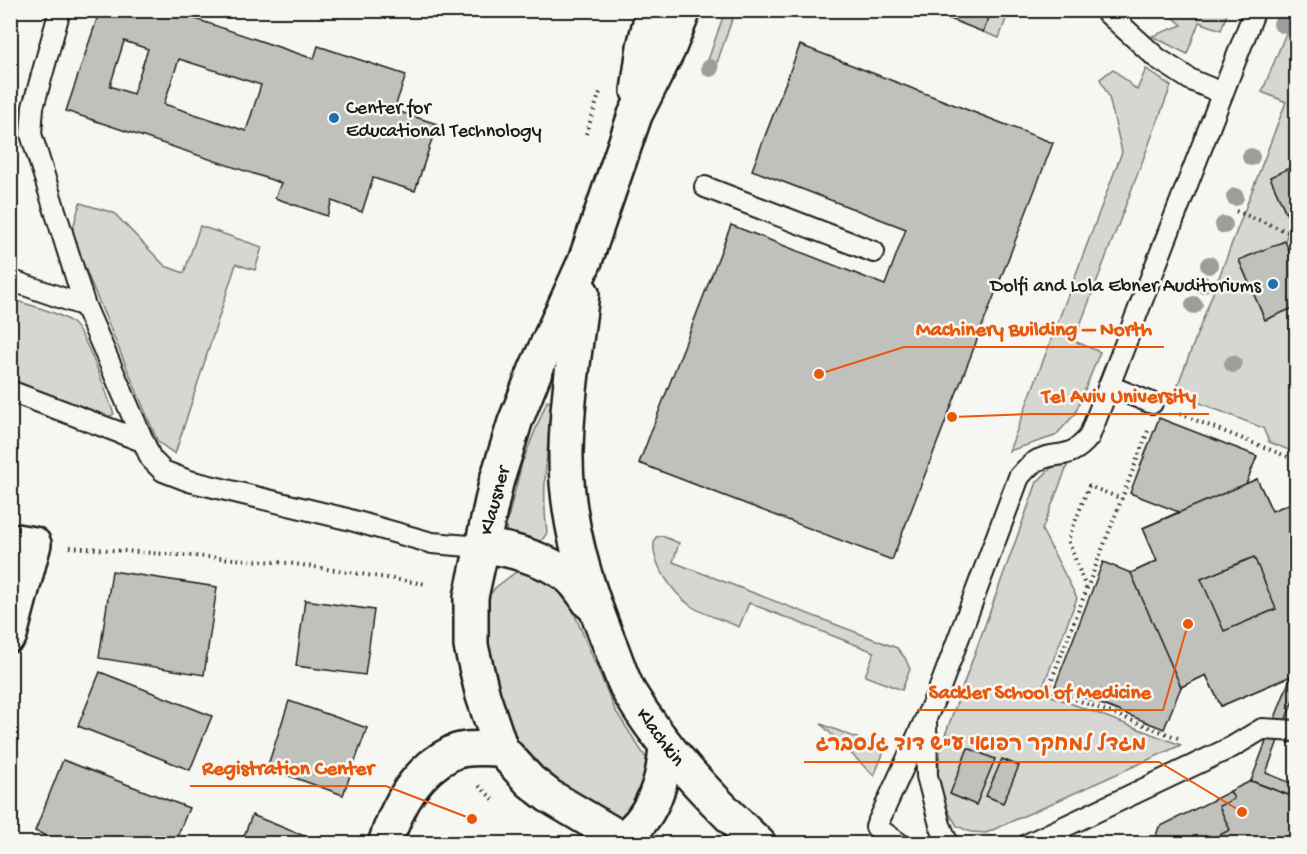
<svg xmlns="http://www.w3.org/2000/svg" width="1307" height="854" font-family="'Gochi Hand','Playpen Sans Hebrew',sans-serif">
	<rect width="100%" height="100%" fill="#f6f6f2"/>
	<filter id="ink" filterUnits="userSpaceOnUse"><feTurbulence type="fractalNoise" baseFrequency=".0167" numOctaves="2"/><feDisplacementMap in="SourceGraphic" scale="12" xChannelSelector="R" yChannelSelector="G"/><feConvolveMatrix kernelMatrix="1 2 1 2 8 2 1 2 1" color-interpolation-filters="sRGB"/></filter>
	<g filter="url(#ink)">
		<g fill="#d6d6d2" stroke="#797977" stroke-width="1.5">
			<polygon points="725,11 735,11 713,74 704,72"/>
			<polygon points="992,11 1009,11 999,38 983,32"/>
			<polygon points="1166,11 1228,11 1221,30 1199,22 1187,54 1152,36 1182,25"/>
			<polygon points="1295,11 1296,165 1270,177 1291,224 1285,241 1239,261 1265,320 1295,307 1296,310 1296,453 1269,442 1263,428 1182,396 1177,387 1286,102 1262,92"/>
			<polygon points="1113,69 1137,90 1146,69 1171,86 1074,341 1100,352 1075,414 1055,436 1009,451 1122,152 1109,97 1100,79"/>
			<polygon points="80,203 114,213 165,266 184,273 200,226 262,247 255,270 236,264 175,454 158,442 71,235"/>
			<path d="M11,299C28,305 56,311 71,322C87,334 106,393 114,414L106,418L11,380L10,357L13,350L11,349Z"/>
			<path d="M547,401L552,403C548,446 541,489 547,533L540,543L507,536L506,526L522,463Z"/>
			<polygon points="1068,464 1042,530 1077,598 1041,692 1181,745 986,833 971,832 957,826 945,806 938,777 940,749 1037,482 1051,468"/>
			<path d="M662,536L679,543L673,562L897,648L905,658L910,669L902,690L865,676L874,652L749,603L739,627C724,620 704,615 691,606C674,594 646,558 656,537Z"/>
			<polygon points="516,572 530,573 550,581 572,608 615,710 650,764 635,807 617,825 521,760 496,707 481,605 496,587"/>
			<polygon points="821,724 885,749 874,776"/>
		</g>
		<g fill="#c0c0bd" stroke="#1c1c1c" stroke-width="1.5" fill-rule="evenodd">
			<path d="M100,10H169L314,59L318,46L406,75L394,110L437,124L415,191L373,178L362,212L332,201L327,216L275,198L281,183L66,111ZM124,41L148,49L133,94L110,86ZM179,59L261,85L246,131L164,104Z"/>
			<polygon points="927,10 992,10 983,32"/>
			<polygon points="800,45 1053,143 892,560 639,463 731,225 885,285 906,229 752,170"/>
			<polygon points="1296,165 1296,222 1291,224 1270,177"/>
			<polygon points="1285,241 1290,253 1296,251 1296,310 1295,307 1265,320 1239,260"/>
			<polygon points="1159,418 1257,456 1246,484 1257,479 1272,511 1296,501 1296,678 1291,676 1221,706 1206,675 1181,687 1164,729 1055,686 1103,562 1131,573 1157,561 1143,528 1179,512 1130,493"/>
			<path d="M1257,479L1272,511L1296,501V678L1291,676L1221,706L1206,675L1181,687L1131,573L1157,561L1143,528ZM1254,557L1276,609L1224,631L1201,579Z"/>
			<polygon points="112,571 217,587 204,675 99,658"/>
			<polygon points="305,600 374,610 365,675 296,666"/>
			<polygon points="100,672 212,716 190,770 78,726"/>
			<polygon points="1291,676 1296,678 1296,692 1266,773 1296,785 1296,798 1251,781"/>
			<polygon points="289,701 367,728 343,795 267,768"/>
			<polygon points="968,748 995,759 976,805 950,794"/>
			<polygon points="1002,759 1019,766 1003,803 986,796"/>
			<polygon points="63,760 189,808 174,844 66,844 35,831"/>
			<polygon points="1251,781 1296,798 1296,844 1153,844 1159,827"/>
			<polygon points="1251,781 1296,798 1296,844 1208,844 1207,841 1230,830 1219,806 1234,799 1230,791"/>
			<polygon points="252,815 324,844 241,844"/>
		</g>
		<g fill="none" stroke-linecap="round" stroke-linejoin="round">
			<g stroke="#1c1c1c" stroke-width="24">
				<g id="lane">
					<polyline points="60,10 33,107 31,134 85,306 151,459 163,471 189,481 347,519 432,543 481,547"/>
					<polyline points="1104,10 1157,58 1191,80 1222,93"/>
					<polyline points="705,187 874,252"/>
					<polyline points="10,280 85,306"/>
					<polyline points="1109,386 1152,403"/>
					<polyline points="10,391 142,441"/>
					<polyline points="926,721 927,776 940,825 948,844"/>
					<path d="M900,844L876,827L941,685L1019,477C1023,472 1028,467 1033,463C1054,449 1068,463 1089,437L1255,10"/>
					<polyline points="1028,844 1232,747 1262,729 1296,731"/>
				</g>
			</g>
			<g stroke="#1c1c1c" stroke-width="38">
				<g id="street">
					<polyline points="10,540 34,544 10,635"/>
					<path d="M385,844C396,809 415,771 450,754C464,746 485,749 501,749"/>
				</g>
			</g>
			<g stroke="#1c1c1c" stroke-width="38">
				<g id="secondary">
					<polyline points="638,91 644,47 653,10"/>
					<path d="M582,293C576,345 567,398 566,451C565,520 586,587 612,650C617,663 622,679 629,692C663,749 711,799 759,844"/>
					<path d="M481,547C505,546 550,561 569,577C577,583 584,595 590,603"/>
					<path d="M621,839C652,820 664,780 666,746"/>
					<polyline points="630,844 549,796 530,781 501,749 483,696 471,646 471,597 496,483 515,422 536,369 585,261 635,115 668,50 684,10"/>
				</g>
			</g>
			<g stroke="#1c1c1c" stroke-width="4" stroke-dasharray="1.5 4.5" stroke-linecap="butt">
				<polyline points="586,134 600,92"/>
				<polyline points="1236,211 1296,235"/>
				<polyline points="1180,414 1296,460"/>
				<polyline points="1148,431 1048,689 1178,738"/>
				<polyline points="70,547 288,563 426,584"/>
				<polyline points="1086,588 1068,540 1089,486 1122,499"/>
				<polyline points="479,786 494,800"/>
			</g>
			<use href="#lane" stroke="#f6f6f2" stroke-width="20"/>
			<use href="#street" stroke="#f6f6f2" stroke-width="33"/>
			<use href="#secondary" stroke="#f6f6f2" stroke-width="33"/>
		</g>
		<g fill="#9d9d9b">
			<circle cx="1282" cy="24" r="9"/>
			<circle cx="710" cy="68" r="9"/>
			<circle cx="1251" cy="157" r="9"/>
			<circle cx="1235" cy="197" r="9"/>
			<circle cx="1224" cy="225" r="9"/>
			<circle cx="1209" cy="265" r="9"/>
			<circle cx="1202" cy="284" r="9"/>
			<circle cx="1194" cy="305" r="9"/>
			<circle cx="1233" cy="364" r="9"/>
		</g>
	</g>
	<g fill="#1f6fb2" stroke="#f6f6f2" stroke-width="2">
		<circle cx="334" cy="118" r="6"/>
		<circle cx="1273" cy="284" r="6"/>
	</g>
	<g text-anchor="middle" stroke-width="5" stroke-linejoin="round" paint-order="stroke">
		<g font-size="20" fill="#1c1c1c" stroke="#f6f6f2" text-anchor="start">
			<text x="346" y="113">Center for<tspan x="346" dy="23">Educational Technology</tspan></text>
			<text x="1261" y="291" text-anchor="end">Dolfi and Lola Ebner Auditoriums</text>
		</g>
		<g font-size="20" fill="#1c1c1c" stroke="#f6f6f2">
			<text transform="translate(493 500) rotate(-75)" y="7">Klausner</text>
			<text transform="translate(662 736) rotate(53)" y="7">Klachkin</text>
		</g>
	</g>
	<path fill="none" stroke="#e8590c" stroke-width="2" d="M819 374L904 347H1164M952 417L1030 414H1209M1188 624L1163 710H917M1242 812L1159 762H804M472 819L386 786H190"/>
	<g fill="#e8590c" stroke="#f6f6f2" stroke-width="2">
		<circle cx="819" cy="374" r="6"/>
		<circle cx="952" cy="417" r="6"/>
		<circle cx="1188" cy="624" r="6"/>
		<circle cx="1242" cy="812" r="6"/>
		<circle cx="472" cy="819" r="6"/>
	</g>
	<g font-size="21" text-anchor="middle" font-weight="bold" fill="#e8590c" stroke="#f6f6f2" stroke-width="5" stroke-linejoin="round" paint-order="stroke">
		<text x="1034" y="335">Machinery Building – North</text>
		<text x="1119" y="402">Tel Aviv University</text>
		<text x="1040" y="698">Sackler School of Medicine</text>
		<text x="981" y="750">מגדל למחקר רפואי ע"ש דוד גלסברג</text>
		<text x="288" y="774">Registration Center</text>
	</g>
	<rect width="1307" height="854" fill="none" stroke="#f6f6f2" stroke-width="36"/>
	<rect x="18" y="18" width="1271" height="818" fill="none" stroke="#1c1c1c" stroke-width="2" filter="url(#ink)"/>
</svg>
